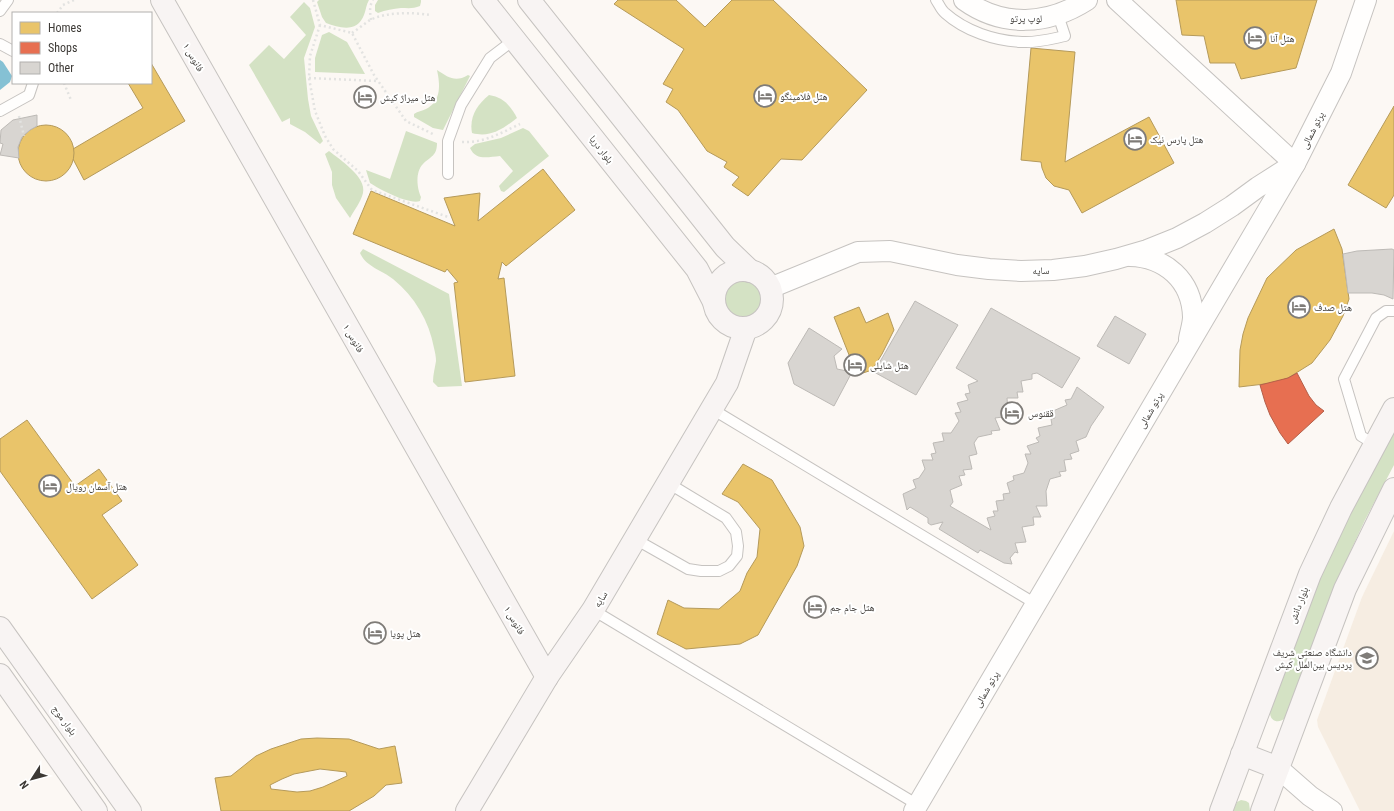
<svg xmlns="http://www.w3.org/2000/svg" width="1394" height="811" font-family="'Roboto Condensed','Noto Naskh Arabic',sans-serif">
	<rect width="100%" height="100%" fill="#fcf8f4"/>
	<polygon fill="#f6ede2" points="1394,531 1394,811 1360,811 1318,727 1317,720 1362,597"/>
	<g fill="#d4e2c4">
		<path d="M319,0H369C366,5 366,10 364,15C357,33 340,28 326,23L322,17L317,2Z"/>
		<path d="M378,0H421V2L420,6C413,9 408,8 401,8C393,9 386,10 378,13L375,11V5Z"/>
		<polygon points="304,2 310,8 315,27 304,58 308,99 311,116 323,141 320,144 305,132 290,124 290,118 282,122 249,65 269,45 284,59 306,35 290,17"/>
		<polygon points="329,32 347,42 365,74 315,72 315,58 322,35"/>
		<path d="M437,70C448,77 455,83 468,75L470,76L443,130L433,128L414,117V114C418,111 422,111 426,109C442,101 440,84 437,70Z"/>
		<path d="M489,95C503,97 511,106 517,118C503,129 490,138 472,133C469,117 477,105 489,95Z"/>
		<path d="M523,128L529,131L549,156L504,192L501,191L499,186L513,171L500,156C488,157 476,161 470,148L475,144L501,138Z"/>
		<path d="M406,131L437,143C437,156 431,156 423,164C415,172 417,188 421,197L420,201C409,205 379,189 370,183L366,170L390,179Z"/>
		<path d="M329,151C340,160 367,177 363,193C361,202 354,210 350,218L336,198L332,185V172L325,154Z"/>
		<path d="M363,249L449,294L462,386L438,387L433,382C433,374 435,368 436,361C436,357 435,352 434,348C429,321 415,297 393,279C382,270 366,267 360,253Z"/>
		<circle cx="743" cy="299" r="20"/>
		<path d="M1394,431V465L1365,520L1335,585L1286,717C1279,725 1269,721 1270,711L1319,578L1351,513Z"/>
		<polygon points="1241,800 1246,801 1249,803 1250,811 1233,811 1237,802"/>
	</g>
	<polygon fill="#85c1d4" points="0,60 3,62 12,76 10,82 0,90"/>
	<g fill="#e9c46a" stroke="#b59a5a" fill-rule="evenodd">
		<polygon points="618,0 676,0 705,27 732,0 773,0 867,90 802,160 781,159 748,196 732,185 739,177 724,167 727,162 707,151 678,110 666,102 673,89 663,84 684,49 614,4"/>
		<polygon points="1176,0 1317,0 1296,68 1241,79 1235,63 1210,63 1204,36 1182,35"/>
		<polygon points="1031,48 1075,52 1065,162 1149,117 1174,163 1082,213 1069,190 1054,186 1046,178 1042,168 1041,162 1021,160"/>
		<polygon points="151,63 185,121 84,180 73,159 73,149 143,108 128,83 151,83"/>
		<polygon points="1394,106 1394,195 1386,208 1348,185"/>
		<circle cx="46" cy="153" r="28"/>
		<polygon points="543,169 575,210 506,266 502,262 498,279 504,278 515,376 465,382 454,283 458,282 447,269 445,272 353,234 371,191 455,226 444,198 480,193 478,221"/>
		<polygon points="1334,229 1342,249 1349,299 1343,316 1330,340 1312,363 1288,378 1273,383 1239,387 1240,350 1243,334 1248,318 1267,278 1296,250"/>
		<polygon points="859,307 866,323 888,313 894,330 882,354 872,370 857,375 834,317"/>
		<polygon points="27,420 75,486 99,469 122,501 102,515 138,565 92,599 0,471 0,439"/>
		<polygon points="743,464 772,480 800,527 804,546 797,566 758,635 740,644 686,649 657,634 668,600 684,608 719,609 740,591 747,573 757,557 760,529 738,502 722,494"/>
		<path d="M317,738L349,739L379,749L395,746L402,783L386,785L374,796L349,811H221L215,778L231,776L256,756L271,749L301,739ZM320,769L346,772L347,776L323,787L310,791L297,792L271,789L270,785L282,779L294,774Z"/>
	</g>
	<polygon fill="#e76f51" stroke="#b45f49" points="1297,373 1309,396 1316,405 1324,411 1288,444 1280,433 1270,415 1265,402 1260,385 1288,378"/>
	<g fill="#d8d5d1" stroke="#bdbab6">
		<polygon points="37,115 37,126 30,130 22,137 18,147 19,158 0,155 3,144 0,143 1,130 13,120"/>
		<polygon points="1392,249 1394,250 1393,299 1384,295 1372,293 1348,293 1343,254 1357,251"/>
		<polygon points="915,301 958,325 916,395 874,372"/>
		<polygon points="991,308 1080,358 1062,388 1037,373 1032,374 1032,379 1021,381 1023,392 1017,392 1018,398 1007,398 1008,411 1001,413 1003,417 995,418 1000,430 991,431 992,434 978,437 974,443 977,454 969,456 972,469 963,470 965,475 959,476 962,485 950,490 953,502 950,506 991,530 987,518 995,516 993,511 998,511 996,501 1004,500 1003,494 1010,493 1007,483 1014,480 1013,476 1024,473 1028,463 1025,454 1031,454 1027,446 1039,442 1036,438 1040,436 1038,428 1052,425 1051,419 1055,418 1053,411 1067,405 1065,400 1071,399 1077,387 1104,407 1091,426 1086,437 1076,441 1079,451 1070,454 1072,459 1064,460 1066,471 1059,472 1061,476 1050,479 1046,491 1047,506 1036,506 1041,517 1033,517 1034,525 1022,527 1026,542 1015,543 1018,553 1015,552 1010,558 1012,564 1004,563 980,550 978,553 939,529 943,522 931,525 928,523 928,518 910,507 907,510 903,494 916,488 913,480 919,478 925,469 922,460 933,460 931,454 936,453 933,443 944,441 942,433 951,433 959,421 955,413 961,412 957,403 968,400 965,394 970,393 968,385 978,381 956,368"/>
		<polygon points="1115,316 1146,334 1129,364 1097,346"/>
		<polygon points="809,328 842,349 834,356 837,369 852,372 834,406 794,384 788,363"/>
	</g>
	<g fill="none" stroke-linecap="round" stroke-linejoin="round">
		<g stroke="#c6c3c0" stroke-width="12">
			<g id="lane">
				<path d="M936,0C939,4 941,10 945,13C965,31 995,41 1022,42C1037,43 1051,39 1065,36L1058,15"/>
				<polyline points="0,11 8,0"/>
				<polyline points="0,44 13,51"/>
				<polyline points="0,111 29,95 33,83"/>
				<polyline points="448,174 448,141 461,105 490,58 515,39"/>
				<polyline points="712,409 1036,604"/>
				<polyline points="1374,444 1361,436 1344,379 1376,318 1386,311 1394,311"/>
				<polyline points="635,539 688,569 701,571 719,571 729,566 737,556 738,546 736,532 726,518 668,483"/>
				<polyline points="593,610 918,805"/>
			</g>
		</g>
		<g stroke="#c6c3c0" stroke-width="22">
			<g id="street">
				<path d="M964,0C1003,28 1048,25 1087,0"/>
				<polyline points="1117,0 1295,164"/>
				<path d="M1130,256C1165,257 1192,280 1193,317C1193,324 1190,332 1189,339"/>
				<polyline points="770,288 858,252 890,251 957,265 989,269 1021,271 1053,270 1085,266 1116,259 1147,250 1177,238 1205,223 1232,206 1258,187 1291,166"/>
				<polyline points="1278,768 1310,796 1332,811"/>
				<polyline points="914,811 1295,164 1341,73 1366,0"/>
			</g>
		</g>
		<g stroke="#c6c3c0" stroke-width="24">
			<g id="secondary">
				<polyline points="162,0 547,677"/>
				<polyline points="483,0 697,269 714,302"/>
				<polyline points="529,0 725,247 750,271"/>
				<circle cx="743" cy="299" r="29"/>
				<polyline points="0,628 130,811"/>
				<polyline points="0,675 96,811"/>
				<polyline points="1242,754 1278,768"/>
				<polyline points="467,811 547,677 593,610 727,383 746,328"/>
				<polyline points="1221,811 1310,574 1341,508 1394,409"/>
				<polyline points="1262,811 1345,589 1394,489"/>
			</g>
		</g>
		<g stroke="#e3e3e1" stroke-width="2.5" stroke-dasharray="2 3" stroke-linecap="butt">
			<polyline points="313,0 320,25 352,33 374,75 406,121 435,135"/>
			<polyline points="57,13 63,5 74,0"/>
			<path d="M371,20C370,13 369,6 373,0"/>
			<polyline points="320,25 310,56 309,78 315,111 325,136 333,149 358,171 372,190 448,217"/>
			<path d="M352,33C358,29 364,24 370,20C386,12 412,12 430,15"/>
			<polyline points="309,78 377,81"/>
			<polyline points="64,83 71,100"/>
			<polyline points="19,116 24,136"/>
			<path d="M462,142C484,143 501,133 520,124"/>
		</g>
		<use href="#lane" stroke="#fffefd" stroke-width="10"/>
		<use href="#street" stroke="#fffefd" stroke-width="20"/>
		<use href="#secondary" stroke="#f8f4f3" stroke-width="22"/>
	</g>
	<defs>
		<g id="hotel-ring" transform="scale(1.15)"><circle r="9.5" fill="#fff" stroke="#7f7c78" stroke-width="1.5"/><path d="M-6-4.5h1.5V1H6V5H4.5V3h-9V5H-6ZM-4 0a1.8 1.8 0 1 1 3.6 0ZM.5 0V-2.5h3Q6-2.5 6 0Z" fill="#7f7c78"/></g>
		<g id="university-ring" transform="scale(1.15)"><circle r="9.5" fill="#fff" stroke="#7f7c78" stroke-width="1.5"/><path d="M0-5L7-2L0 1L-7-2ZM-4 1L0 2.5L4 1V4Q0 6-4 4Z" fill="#7f7c78"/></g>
	</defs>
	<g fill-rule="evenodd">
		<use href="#hotel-ring" x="1255" y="38"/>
		<use href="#hotel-ring" x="765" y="96"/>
		<use href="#hotel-ring" x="365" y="97"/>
		<use href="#hotel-ring" x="1135" y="139"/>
		<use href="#hotel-ring" x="1299" y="307"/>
		<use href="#hotel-ring" x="855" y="365"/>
		<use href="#hotel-ring" x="1012" y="413"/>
		<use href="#hotel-ring" x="50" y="486"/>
		<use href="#hotel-ring" x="815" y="607"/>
		<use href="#hotel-ring" x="375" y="633"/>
		<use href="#university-ring" x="1367" y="658"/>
	</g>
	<g text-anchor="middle" stroke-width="4" stroke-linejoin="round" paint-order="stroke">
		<g font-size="10" fill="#3c3935" stroke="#fff">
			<text x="1026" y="22">لوپ پرتو</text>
			<text transform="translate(194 57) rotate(60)" y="4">فانوس ۱</text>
			<text transform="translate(1312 130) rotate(-63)" y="4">پرتو شمالی</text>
			<text transform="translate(602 149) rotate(52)" y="4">بلوار دریا</text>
			<text transform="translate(1041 270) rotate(-2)" y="4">سایه</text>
			<text transform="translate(354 338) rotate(60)" y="4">فانوس ۱</text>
			<text transform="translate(1150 410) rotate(-60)" y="4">پرتو شمالی</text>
			<text transform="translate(600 599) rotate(-59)" y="4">سایه</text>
			<text transform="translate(1298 605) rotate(-69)" y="4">بلوار دانش</text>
			<text transform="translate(515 620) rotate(60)" y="4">فانوس ۱</text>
			<text transform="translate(986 689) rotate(-60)" y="4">پرتو شمالی</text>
			<text transform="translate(65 720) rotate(54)" y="4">بلوار موج</text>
		</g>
		<g font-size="10" fill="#3c3935" stroke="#fff" text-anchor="start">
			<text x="1270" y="42">هتل آنا</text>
			<text x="780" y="100">هتل فلامینگو</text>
			<text x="380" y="101">هتل میراژ کیش</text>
			<text x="1150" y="143">هتل پارس نیک</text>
			<text x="1314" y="311">هتل صدف</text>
			<text x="870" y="369">هتل شایلی</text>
			<text x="1028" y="417">ققنوس</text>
			<text x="66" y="490">هتل آسمان رویال</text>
			<text x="830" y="611">هتل جام جم</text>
			<text x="390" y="637">هتل پویا</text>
			<text x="1352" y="656" text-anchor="end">دانشگاه صنعتی شریف<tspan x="1352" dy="12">پردیس بین‌الملل کیش</tspan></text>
		</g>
	</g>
	<rect x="12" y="12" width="140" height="72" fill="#ffffff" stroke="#b1b0ae"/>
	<rect x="20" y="22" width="20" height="12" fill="#e9c46a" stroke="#b1b0ae"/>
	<text x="48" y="32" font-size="12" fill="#3c3935">Homes</text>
	<rect x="20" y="42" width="20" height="12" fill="#e76f51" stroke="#b1b0ae"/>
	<text x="48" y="52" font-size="12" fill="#3c3935">Shops</text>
	<rect x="20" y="62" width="20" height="12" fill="#d8d5d1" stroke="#b1b0ae"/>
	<text x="48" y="72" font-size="12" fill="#3c3935">Other</text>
	<g transform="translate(32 779) rotate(234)" stroke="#ffffff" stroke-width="3" paint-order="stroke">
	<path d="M0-3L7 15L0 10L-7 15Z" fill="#3c3935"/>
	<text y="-6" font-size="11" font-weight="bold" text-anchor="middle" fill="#3c3935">N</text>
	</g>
</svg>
